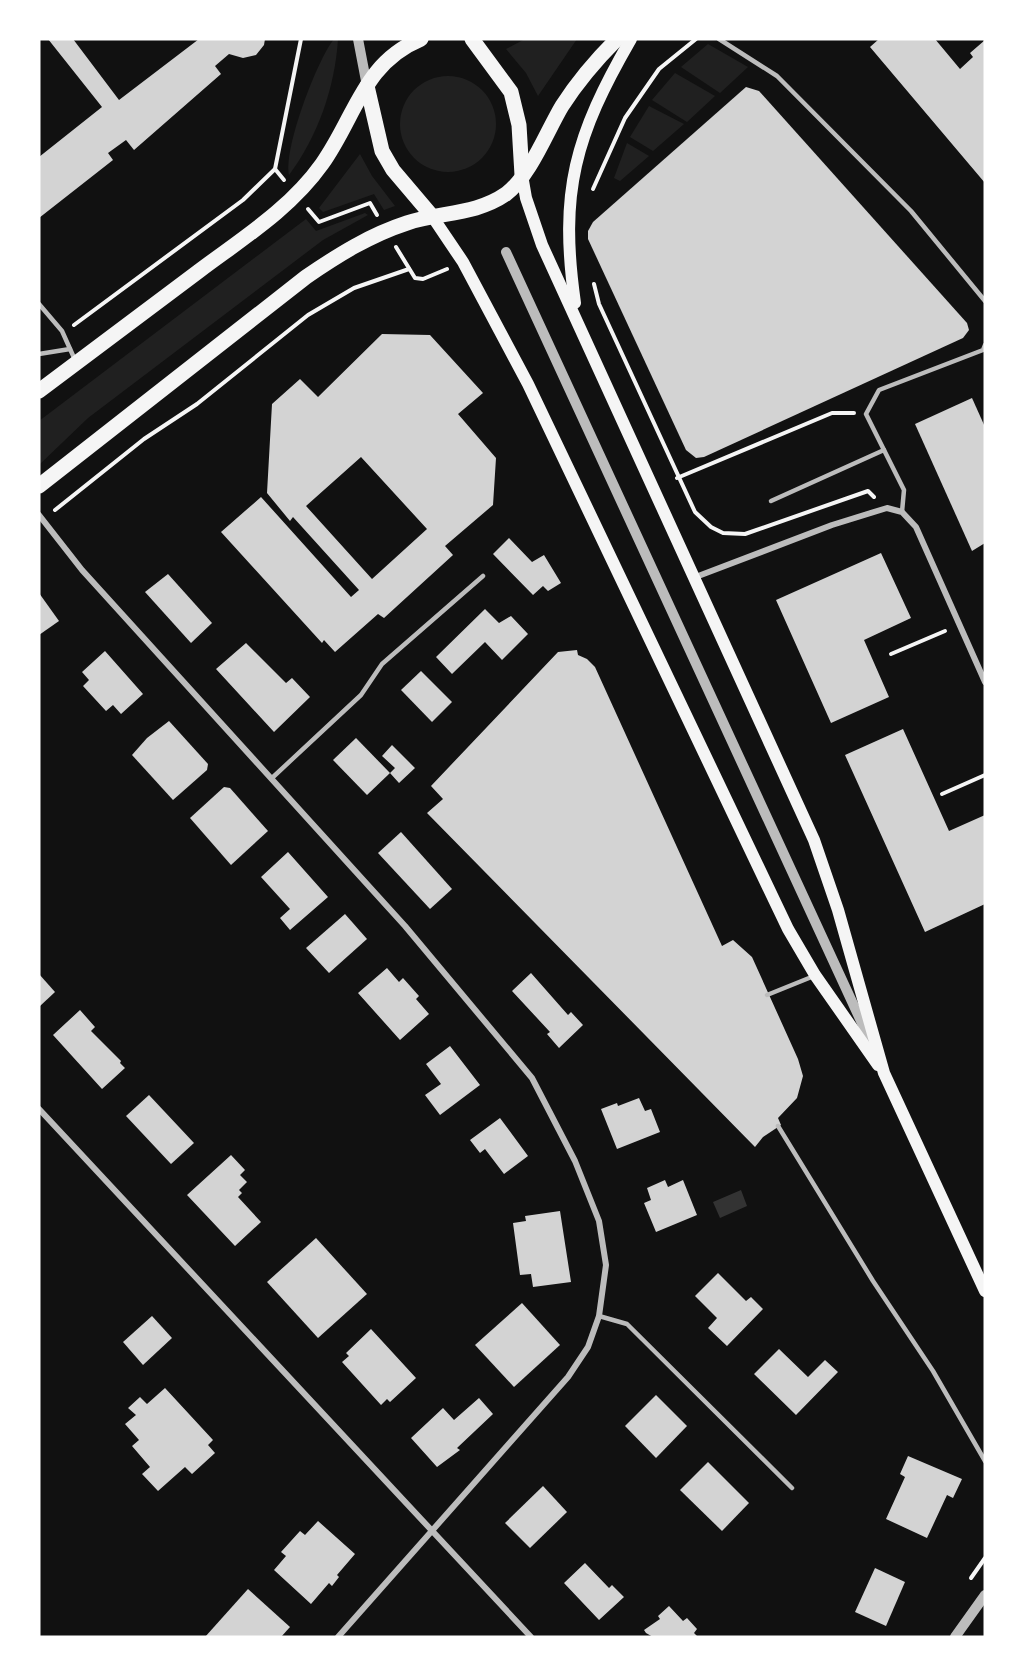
<svg xmlns="http://www.w3.org/2000/svg" width="1024" height="1676" font-family="Montserrat,sans-serif">
	<rect width="100%" height="100%" fill="#111"/>
	<g fill="#202020">
		<path d="M334,39H338C335,87 318,136 289,175C283,149 317,60 334,39Z"/>
		<polygon points="525,39 577,39 538,96 526,73 506,49"/>
		<polygon points="708,44 748,67 720,93 681,67"/>
		<polygon points="675,73 715,96 687,122 652,100"/>
		<circle cx="448" cy="124" r="48"/>
		<polygon points="649,106 684,124 653,151 630,137"/>
		<polygon points="627,143 649,156 620,181 614,178"/>
		<polygon points="360,154 372,176 395,206 384,210 374,194 323,212 319,208"/>
		<polygon points="365,213 368,215 323,240 88,418 39,465 39,421 306,219 316,231"/>
	</g>
	<polygon fill="#333" points="741,1190 747,1206 720,1218 713,1202"/>
	<g fill="#d3d3d3" fill-rule="evenodd">
		<polygon points="48,39 73,39 119,100 199,39 265,39 264,45 256,55 243,58 229,54 215,66 221,74 134,150 126,140 108,153 113,160 39,218 39,157 102,107"/>
		<polygon points="879,39 935,39 960,69 973,57 970,53 985,40 985,183 870,47"/>
		<polygon points="746,87 759,91 967,323 969,330 963,338 704,457 696,458 686,450 588,239 588,231 593,222"/>
		<path d="M382,334L430,335L483,393L458,414L496,458L493,505L445,546L453,555L384,618L378,614L335,652L324,640L322,643L221,532L261,497L351,597L359,590L293,517L290,521L267,493L272,404L300,379L318,397ZM361,457L427,529L372,579L306,506Z"/>
		<polygon points="972,398 985,427 985,543 972,551 915,424"/>
		<polygon points="509,538 532,562 544,555 561,583 548,591 543,586 533,595 493,554"/>
		<polygon points="881,553 911,618 864,640 889,697 831,723 776,600"/>
		<polygon points="168,574 212,623 191,643 145,592"/>
		<polygon points="39,593 59,621 39,635"/>
		<polygon points="485,609 499,623 511,616 528,634 502,660 485,642 452,674 436,657"/>
		<polygon points="246,643 286,683 292,678 310,697 274,732 216,669"/>
		<polygon points="577,650 578,655 587,659 595,667 722,946 733,940 752,957 798,1059 803,1076 797,1098 778,1118 781,1125 763,1137 755,1147 427,813 443,799 431,786 558,652"/>
		<polygon points="105,651 143,694 121,714 113,705 106,711 83,686 89,680 82,672"/>
		<polygon points="421,671 452,702 432,722 401,690"/>
		<polygon points="169,721 208,764 207,770 173,800 132,755 147,738"/>
		<polygon points="903,729 949,831 985,815 985,904 925,932 845,755"/>
		<polygon points="356,738 390,773 367,795 333,760"/>
		<polygon points="392,745 415,768 399,783 390,773 395,768 382,756"/>
		<polygon points="224,787 230,788 268,831 231,865 190,818"/>
		<polygon points="401,832 452,889 430,909 378,853"/>
		<polygon points="288,852 328,897 290,930 280,918 290,909 261,877"/>
		<polygon points="345,914 367,939 329,973 306,948"/>
		<polygon points="387,968 399,982 403,978 419,996 416,999 429,1014 400,1040 358,993"/>
		<polygon points="531,973 568,1015 571,1012 583,1025 559,1048 547,1034 550,1032 512,991"/>
		<polygon points="39,974 55,992 39,1007"/>
		<polygon points="80,1010 95,1027 91,1031 121,1061 120,1063 125,1068 102,1089 53,1035"/>
		<polygon points="450,1046 480,1085 440,1115 425,1095 441,1084 426,1064"/>
		<polygon points="149,1095 194,1143 171,1164 126,1116"/>
		<polygon points="639,1098 645,1111 651,1109 660,1132 617,1149 601,1109 617,1103 618,1106"/>
		<polygon points="500,1118 528,1156 504,1174 485,1149 480,1153 470,1140"/>
		<polygon points="231,1155 245,1170 240,1175 247,1182 239,1190 242,1193 238,1197 261,1222 235,1246 187,1195"/>
		<polygon points="665,1180 668,1187 683,1180 697,1215 656,1232 644,1203 651,1200 647,1188"/>
		<polygon points="560,1211 571,1282 533,1287 531,1274 520,1275 513,1223 526,1221 525,1216"/>
		<polygon points="316,1238 367,1294 318,1338 267,1282"/>
		<polygon points="718,1273 746,1301 751,1297 763,1309 727,1346 708,1328 717,1318 695,1296"/>
		<polygon points="522,1303 560,1345 514,1387 475,1345"/>
		<polygon points="152,1316 172,1338 143,1365 123,1342"/>
		<polygon points="371,1329 416,1378 390,1402 387,1399 381,1405 342,1362 349,1356 346,1353"/>
		<polygon points="779,1349 808,1377 825,1360 838,1372 796,1415 754,1374"/>
		<polygon points="165,1388 213,1440 208,1445 215,1453 192,1474 185,1467 158,1491 142,1474 150,1467 132,1446 139,1440 125,1424 136,1415 128,1408 140,1397 147,1404"/>
		<polygon points="656,1395 687,1426 656,1458 625,1426"/>
		<polygon points="479,1398 493,1414 457,1448 460,1450 437,1467 411,1438 443,1408 454,1420"/>
		<polygon points="908,1456 962,1479 953,1498 947,1495 927,1538 886,1519 905,1477 900,1474"/>
		<polygon points="708,1462 749,1503 722,1531 680,1490"/>
		<polygon points="543,1486 567,1512 530,1548 505,1523"/>
		<polygon points="318,1521 355,1554 337,1575 339,1577 332,1586 329,1583 311,1604 274,1570 286,1556 281,1552 300,1531 305,1535"/>
		<polygon points="585,1563 609,1588 612,1585 624,1597 599,1620 564,1583"/>
		<polygon points="875,1568 905,1582 886,1626 855,1612"/>
		<polygon points="248,1589 290,1627 281,1637 205,1637"/>
		<polygon points="669,1606 683,1621 687,1618 697,1629 694,1633 698,1637 653,1637 646,1633 644,1630 660,1619 658,1616"/>
	</g>
	<g fill="none" stroke-linecap="round" stroke-linejoin="round">
		<g stroke="#f5f5f5" stroke-width="4">
			<polyline points="275,169 284,180"/>
			<polyline points="593,189 625,118 659,69 696,39"/>
			<polyline points="308,209 319,222 370,203 377,215"/>
			<polyline points="396,247 415,278 423,279 447,269"/>
			<polyline points="594,284 599,304 695,512 711,527 723,533 745,534 868,491 874,497"/>
			<polyline points="74,325 243,200 275,169 301,39"/>
			<polyline points="677,478 832,413 854,413"/>
			<polyline points="55,510 144,439 197,404 308,315 354,288 409,269"/>
			<polyline points="891,654 945,631"/>
			<polyline points="942,794 985,775"/>
			<polyline points="971,1578 985,1558"/>
		</g>
		<g stroke="#bcbcbc" stroke-width="4.5">
			<polyline points="719,39 777,76 911,211 985,301"/>
			<polyline points="39,304 62,331 75,360"/>
			<polyline points="39,354 70,349"/>
			<polyline points="771,501 884,450"/>
			<polyline points="902,512 904,490 866,414 879,390 983,350 985,345"/>
			<polyline points="272,778 361,695 382,664 483,576"/>
			<polyline points="767,995 814,976"/>
			<polyline points="778,1126 873,1281 933,1371 985,1461"/>
			<polyline points="599,1316 627,1324 792,1488"/>
		</g>
		<g stroke="#bcbcbc" stroke-width="6">
			<polyline points="39,515 82,570 405,926 532,1078 575,1161 599,1221 606,1265 599,1316 588,1347 568,1377 338,1637"/>
			<polyline points="693,578 832,525 887,508 902,512 916,527 985,682"/>
			<polyline points="39,1109 531,1637"/>
		</g>
		<g stroke="#bcbcbc" stroke-width="10">
			<polyline points="358,39 367,86"/>
			<polyline points="506,252 872,1045"/>
			<polyline points="955,1637 985,1595"/>
		</g>
		<g stroke="#f5f5f5" stroke-width="12">
			<polyline points="522,175 526,198 542,245 814,840 838,910 884,1073 985,1291"/>
			<polyline points="432,216 463,262 528,384 788,929 815,975 878,1065"/>
			<path d="M575,303C559,191 575,136 631,39"/>
		</g>
		<g stroke="#f5f5f5" stroke-width="15">
			<polyline points="472,39 511,92 519,125 522,175"/>
			<polyline points="367,86 382,151 393,170 432,216"/>
			<path d="M39,391C93,351 146,311 199,271C243,238 290,209 322,164C356,116 363,63 421,39"/>
			<path d="M39,486L306,277C338,255 370,235 407,223C440,212 476,215 506,194C530,176 547,131 562,106C578,81 596,60 617,39"/>
		</g>
	</g>
	<rect width="1024" height="1676" fill="none" stroke="#ffffff" stroke-width="81"/>
</svg>
